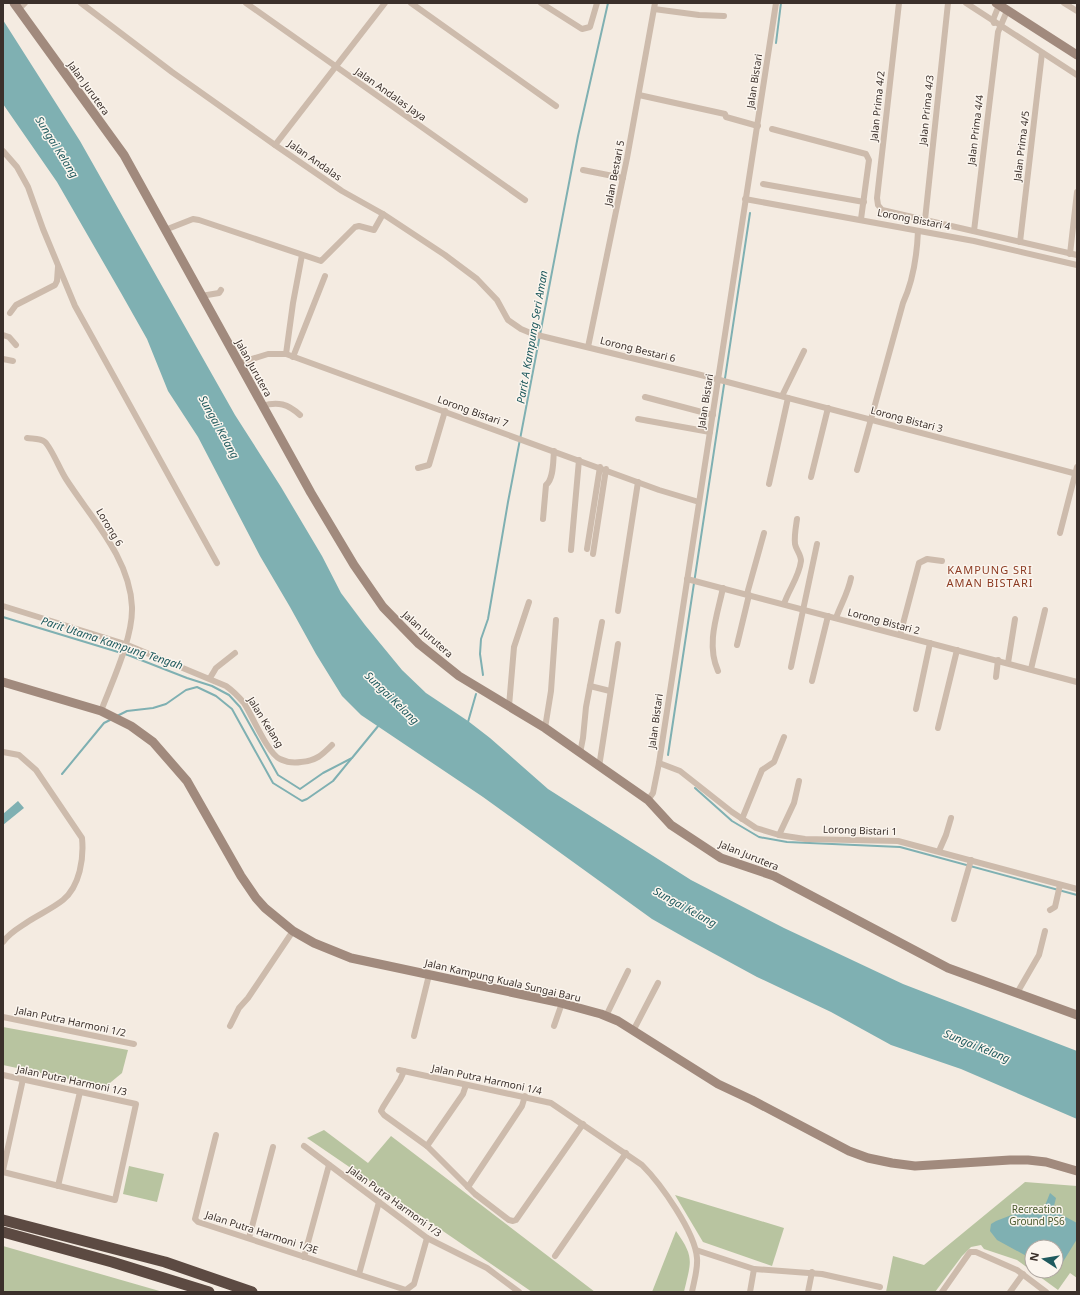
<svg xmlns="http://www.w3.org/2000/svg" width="1080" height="1295" font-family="'Noto Sans',sans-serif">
	<rect width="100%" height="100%" fill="#f4ebe1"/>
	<g fill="#b8c4a0" fill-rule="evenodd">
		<polygon points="3,1027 128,1050 122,1073 105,1087 3,1065"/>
		<polygon points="324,1130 368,1163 391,1136 595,1292 532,1292 307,1138"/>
		<polygon points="129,1166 164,1174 157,1202 123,1194"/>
		<path d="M1025,1182L1077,1186V1278L1070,1273L1058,1290L1017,1260L984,1249L981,1245L971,1247L962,1256L935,1292H886L893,1256L924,1265ZM1032,1247H1056V1271H1032Z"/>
		<polygon points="675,1195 784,1228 772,1266 703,1242"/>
		<path d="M676,1231C695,1258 691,1261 684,1292H652Z"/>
		<polygon points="3,1246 163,1292 3,1292"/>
	</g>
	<g fill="#7fb0b2">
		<polygon points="3,20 80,141 235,415 281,487 322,556 341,593 365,625 402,670 426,693 468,721 490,738 548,789 691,880 784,928 903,984 1077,1051 1077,1119 961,1069 891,1045 831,1012 757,977 689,940 652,919 483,797 361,715 342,696 316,654 290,607 260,556 198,437 168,391 147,339 121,293 57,182 3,104"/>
		<polygon points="18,801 24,808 3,825 3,814"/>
		<polygon points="1050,1193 1056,1198 1053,1210 1077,1223 1077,1239 1058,1270 1054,1273 1049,1271 1056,1271 1056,1247 1032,1247 1032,1259 997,1240 990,1231 991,1224 996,1221 1030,1208 1041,1210 1044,1208"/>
	</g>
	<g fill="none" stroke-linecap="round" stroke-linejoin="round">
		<g stroke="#7fb0b2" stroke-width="2">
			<polyline points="776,43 781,3"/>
			<polyline points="3,617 128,655 187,678 212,686 229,695 240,707 278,775 300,789 323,773 352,758 379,725"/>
			<polyline points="483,675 480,654 481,639 488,619 508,502 578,136 608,3"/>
			<polyline points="117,716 127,711 153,708 166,704 186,690 197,687 216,696 232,709 273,783 302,801 307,799 333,781 351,759"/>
			<polyline points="468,722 476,694"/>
			<polyline points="668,755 750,213"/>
			<polyline points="62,774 104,723 110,720"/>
			<polyline points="695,788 732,821 759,837 787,842 900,847 1077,895"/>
		</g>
		<g stroke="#cdbbac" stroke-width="6">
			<polyline points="81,3 172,72 275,145 342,191 383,214 445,255 477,279 497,300 508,320 521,329 533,334 697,374 1077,474"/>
			<polyline points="246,3 525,200"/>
			<polyline points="411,3 556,106"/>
			<polyline points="541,3 582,29 590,27 597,3"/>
			<polyline points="899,3 877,198 878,205 882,210 1077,255"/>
			<polyline points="966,3 1077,75"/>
			<polyline points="1064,3 1077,11"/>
			<polyline points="19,9 25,3"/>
			<polyline points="654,9 699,15 724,16"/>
			<polyline points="994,23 993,20 999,5"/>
			<polyline points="639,95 725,114 726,117 758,126"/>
			<polyline points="772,129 866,154 869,160 861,219"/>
			<polyline points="275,145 385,3"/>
			<polyline points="3,151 17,167 28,187 43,229 75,306 217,563"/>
			<polyline points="583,170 623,178"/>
			<polyline points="763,184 864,202"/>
			<polyline points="745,199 974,241 1077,265"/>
			<polyline points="925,220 948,3"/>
			<polyline points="165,230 193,219 199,220 321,261 355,227 359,226 374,230 383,214"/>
			<polyline points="974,231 998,32 1007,11"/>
			<polyline points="1020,242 1042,53"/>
			<polyline points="1070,254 1077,192"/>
			<polyline points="201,296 219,293 221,290"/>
			<polyline points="10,313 16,305 55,285 57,281 58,267"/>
			<polyline points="3,335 9,337 16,345"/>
			<polyline points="588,347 627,158 655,3"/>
			<polyline points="286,354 293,303 302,255"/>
			<polyline points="293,357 325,276"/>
			<polyline points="3,359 13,361"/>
			<polyline points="239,363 268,354 286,354 659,490 699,502"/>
			<polyline points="782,396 804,351"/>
			<polyline points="645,397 713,415"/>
			<path d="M262,406C278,401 288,404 300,415"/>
			<polyline points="638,419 710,432"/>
			<path d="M27,438C33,439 40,438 45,442C52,449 60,470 66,479C91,518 130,558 132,607C133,638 112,682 101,711"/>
			<polyline points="418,468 429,465 445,411"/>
			<path d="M857,470L903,303C913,281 917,255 918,231"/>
			<polyline points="811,477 828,408"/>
			<polyline points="769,484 788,398"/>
			<path d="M543,519L546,485C554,479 553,460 554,451"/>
			<polyline points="1060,533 1077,467"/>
			<polyline points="587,549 600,467"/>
			<polyline points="571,550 579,460"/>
			<polyline points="593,554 606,469"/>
			<polyline points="687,579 1077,682"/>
			<polyline points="747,594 764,533"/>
			<path d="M784,604C789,589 799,577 801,561C801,554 796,550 795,544C794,536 796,526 797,519"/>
			<path d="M3,606L125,644L226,686C233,691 238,696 244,703C252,715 268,754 280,759C286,762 295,763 301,762C316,761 322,755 332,745"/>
			<polyline points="618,611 638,482"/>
			<path d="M836,618C841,604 848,593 851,578"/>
			<polyline points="900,635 919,563 927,559 942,561"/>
			<polyline points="737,645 749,595"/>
			<polyline points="1008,663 1015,619"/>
			<polyline points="791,667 817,544"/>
			<polyline points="1031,669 1045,610"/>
			<path d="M718,671C706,644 717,616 723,588"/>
			<polyline points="996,677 998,660"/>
			<polyline points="210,678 216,668 235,653"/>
			<polyline points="812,681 828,616"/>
			<polyline points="590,686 610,691"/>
			<polyline points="509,706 514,647 529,602"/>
			<polyline points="916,709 930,643"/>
			<polyline points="545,728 551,691 556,620"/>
			<polyline points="938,728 957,650"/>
			<path d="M3,752L19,755L36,770L82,838C84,858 80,886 63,900C53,908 40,914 29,921C19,928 10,932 3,942"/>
			<polyline points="580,753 583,738 586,707 602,622"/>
			<polyline points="659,763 680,771 732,812 756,828 779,835 805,839 898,841 1077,889"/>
			<polyline points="599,767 618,644"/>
			<polyline points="648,800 653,793 659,763 776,3"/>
			<polyline points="742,819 762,770 774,762 784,737"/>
			<polyline points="779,835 794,803 799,781"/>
			<polyline points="939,851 946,835 951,818"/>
			<polyline points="1050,910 1055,907 1060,885"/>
			<polyline points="954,919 971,860"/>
			<polyline points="1017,993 1039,955 1045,931"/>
			<polyline points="606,1016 628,971"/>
			<polyline points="3,1017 134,1044"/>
			<polyline points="230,1026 239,1008 248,998 293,931"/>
			<polyline points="554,1026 562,1003"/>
			<polyline points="633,1031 658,983"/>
			<polyline points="414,1036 429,975"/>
			<path d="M399,1070L551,1103L642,1165C661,1184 695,1232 697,1258C698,1269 694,1281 692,1292"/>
			<polyline points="404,1071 400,1080 383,1107 381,1111 384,1115 427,1146 475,1194 509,1220 513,1221 516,1220 583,1124"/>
			<polyline points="3,1075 136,1104 115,1200 3,1172"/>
			<polyline points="216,1135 195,1219 198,1222 406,1290 414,1284 427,1238"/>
			<polyline points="304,1146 427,1238 487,1268 519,1292"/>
			<polyline points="427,1146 463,1094 466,1085"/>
			<polyline points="3,1170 23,1079"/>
			<polyline points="58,1186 80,1092"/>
			<polyline points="468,1187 522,1106 525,1096"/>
			<polyline points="249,1238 273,1147"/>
			<polyline points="696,1250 754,1269 822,1274 880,1287"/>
			<polyline points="555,1256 626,1153"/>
			<polyline points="304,1257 329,1165"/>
			<polyline points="359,1274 379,1202"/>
			<polyline points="750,1292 754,1269"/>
			<polyline points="808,1292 812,1272"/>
			<polyline points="942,1292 970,1252 976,1252 1017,1270 1046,1292"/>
			<polyline points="1010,1292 1023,1274"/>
		</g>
		<g stroke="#a18a7d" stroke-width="9">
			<polyline points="14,3 124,155 311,493 354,565 383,607 419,644 459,676 545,728 648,800 671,825 721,858 774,876 948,968 1077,1015"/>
			<polyline points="996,3 1077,55"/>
			<polyline points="3,682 101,711 131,726 153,742 187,781 241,876 256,898 265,908 293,931 314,943 351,958 557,1002 601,1014 618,1021 718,1084 752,1100 849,1151 868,1158 892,1163 915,1166 1010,1160 1028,1160 1046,1162 1077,1171"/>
		</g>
		<g stroke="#5c4a42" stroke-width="11">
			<polyline points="3,1220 165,1262 252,1292"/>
			<polyline points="3,1232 112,1262 209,1292"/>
		</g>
	</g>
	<g text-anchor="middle" stroke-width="3" stroke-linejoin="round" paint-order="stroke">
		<g font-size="10" fill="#3b302b" stroke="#fbf5ee">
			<text transform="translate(754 81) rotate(-81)" y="4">Jalan Bistari</text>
			<text transform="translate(89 88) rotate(54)" y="4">Jalan Jurutera</text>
			<text transform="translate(391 94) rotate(35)" y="4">Jalan Andalas Jaya</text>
			<text transform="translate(877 106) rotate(-84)" y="4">Jalan Prima 4/2</text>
			<text transform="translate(926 110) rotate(-84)" y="4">Jalan Prima 4/3</text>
			<text transform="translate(975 130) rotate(-83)" y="4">Jalan Prima 4/4</text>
			<text transform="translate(1021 146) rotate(-83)" y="4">Jalan Prima 4/5</text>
			<text transform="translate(315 160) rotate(35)" y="4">Jalan Andalas</text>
			<text transform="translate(614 173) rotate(-79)" y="4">Jalan Bestari 5</text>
			<text transform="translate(914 219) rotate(11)" y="4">Lorong Bistari 4</text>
			<text transform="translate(638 349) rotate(14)" y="4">Lorong Bestari 6</text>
			<text transform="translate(254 368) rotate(61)" y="4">Jalan Jurutera</text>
			<text transform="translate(705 401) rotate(-81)" y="4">Jalan Bistari</text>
			<text transform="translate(473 411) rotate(20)" y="4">Lorong Bistari 7</text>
			<text transform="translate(907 419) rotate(15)" y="4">Lorong Bistari 3</text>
			<text transform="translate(110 527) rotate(59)" y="4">Lorong 6</text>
			<text transform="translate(884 621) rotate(15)" y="4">Lorong Bistari 2</text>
			<text transform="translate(428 634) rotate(42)" y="4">Jalan Jurutera</text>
			<text transform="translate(655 721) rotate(-82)" y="4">Jalan Bistari</text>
			<text transform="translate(266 722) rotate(58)" y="4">Jalan Kelang</text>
			<text transform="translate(860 830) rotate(2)" y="4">Lorong Bistari 1</text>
			<text transform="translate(749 855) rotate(22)" y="4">Jalan Jurutera</text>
			<text transform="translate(503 980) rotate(13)" y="4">Jalan Kampung Kuala Sungai Baru</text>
			<text transform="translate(71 1021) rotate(12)" y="4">Jalan Putra Harmoni 1/2</text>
			<text transform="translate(487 1079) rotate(12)" y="4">Jalan Putra Harmoni 1/4</text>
			<text transform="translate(72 1080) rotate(12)" y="4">Jalan Putra Harmoni 1/3</text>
			<text transform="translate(395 1201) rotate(36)" y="4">Jalan Putra Harmoni 1/3</text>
			<text transform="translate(262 1232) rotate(18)" y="4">Jalan Putra Harmoni 1/3E</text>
		</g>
		<g font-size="10" fill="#4a5a2e" stroke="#fbf5ee">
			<text x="1037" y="1213">Recreation<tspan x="1037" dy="12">Ground PS6</tspan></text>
		</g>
		<g font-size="11" font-style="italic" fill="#1f5a5e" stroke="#fbf5ee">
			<text transform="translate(57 147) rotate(58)" y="4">Sungai Kelang</text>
			<text transform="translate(532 337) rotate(-80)" y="4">Parit A Kampung Seri Aman</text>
			<text transform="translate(219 427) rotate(61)" y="4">Sungai Kelang</text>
			<text transform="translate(112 643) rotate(18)" y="4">Parit Utama Kampung Tengah</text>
			<text transform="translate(392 698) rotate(44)" y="4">Sungai Kelang</text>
			<text transform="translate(685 907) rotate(29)" y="4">Sungai Kelang</text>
			<text transform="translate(977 1046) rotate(22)" y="4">Sungai Kelang</text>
		</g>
		<g font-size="11" letter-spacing="1" fill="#8c3b22" stroke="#fbf5ee">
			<text x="990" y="574">KAMPUNG SRI<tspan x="990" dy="13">AMAN BISTARI</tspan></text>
		</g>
	</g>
	<rect width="1080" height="1295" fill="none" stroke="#3b302b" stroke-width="8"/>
	<g transform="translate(1044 1259) rotate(282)"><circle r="19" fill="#fbf5ee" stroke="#aea6a0"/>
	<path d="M0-3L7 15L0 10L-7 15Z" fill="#1f5a5e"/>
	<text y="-6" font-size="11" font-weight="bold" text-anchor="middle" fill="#3b302b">N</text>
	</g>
</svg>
